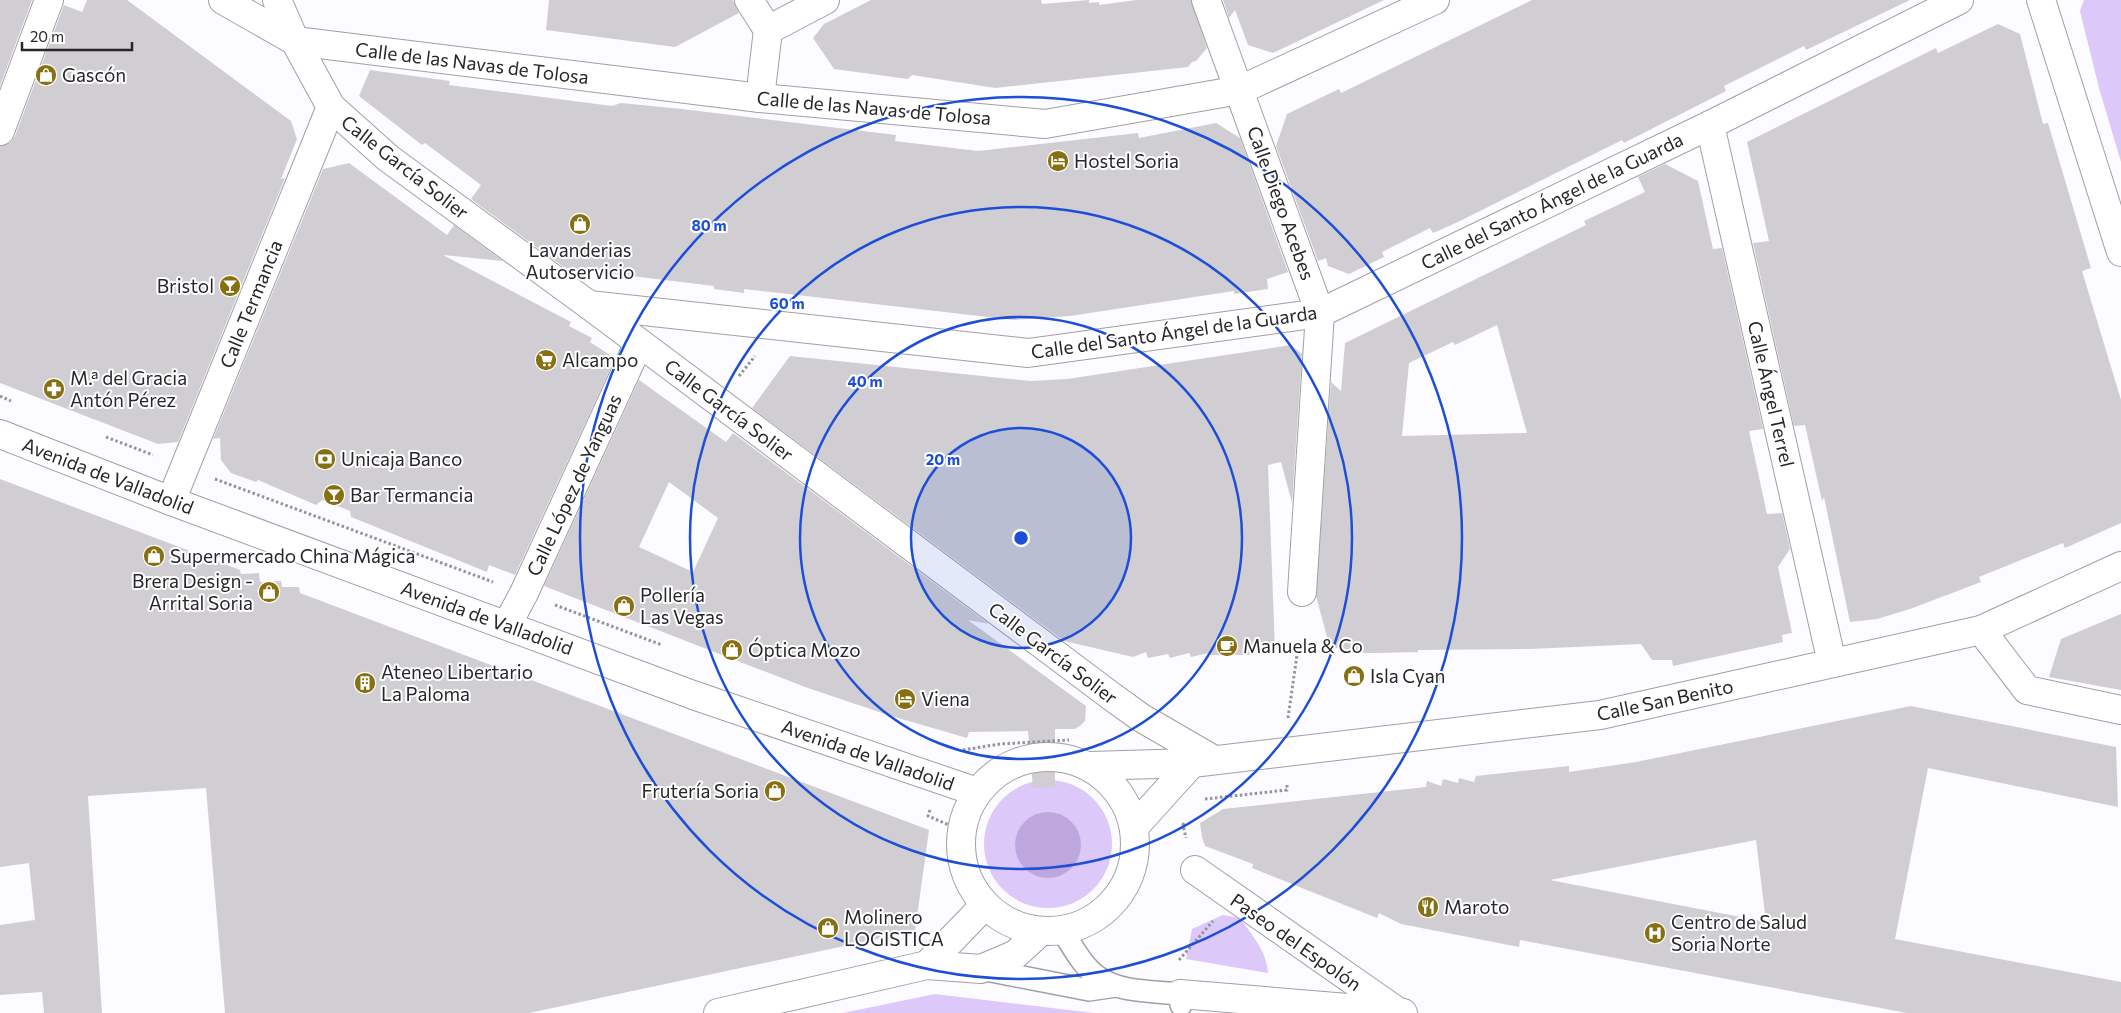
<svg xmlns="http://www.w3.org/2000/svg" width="2121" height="1013" font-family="Commissioner,sans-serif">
	<rect width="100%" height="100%" fill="#fcfbff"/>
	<g fill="#ddc8fa">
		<polygon points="2084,0 2121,0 2121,162 2099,88 2080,11"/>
		<circle cx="1048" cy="844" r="64"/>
		<path d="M1223,915L1240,918C1251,934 1268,953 1268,973L1186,959L1192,929Z"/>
		<polygon points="935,994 1094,1013 843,1013"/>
	</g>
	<circle fill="#bea7dd" cx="1048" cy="845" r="33"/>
	<g fill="#d0ced3" fill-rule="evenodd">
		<polygon points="0,0 32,0 0,86"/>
		<polygon points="87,0 127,0 291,121 297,139 281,179 285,178 178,442 158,444 0,383 0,146 10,143 15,136 64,5 82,12"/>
		<polygon points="549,0 733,0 739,13 675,47 546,30"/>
		<polygon points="871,0 1041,0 1042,4 1089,0 1089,3 1099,2 1099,5 1136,0 1191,0 1207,48 1196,61 1192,62 1188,67 995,88 912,75 908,79 834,69 813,38 824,24"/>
		<polygon points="1223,0 1384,0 1273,53 1248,45 1235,10 1229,18"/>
		<polygon points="1532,0 1910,0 1806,50 1804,46 1724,86 1726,91 1624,143 1622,140 1458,222 1433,233 1430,228 1382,252 1384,257 1349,274 1328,266 1326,258 1318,261 1276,146 1287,114 1339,89 1341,93"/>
		<polygon points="1998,24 2020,34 2043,124 2048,123 2091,268 2082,271 2121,400 2121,523 2065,548 2063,543 1979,577 1981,582 1910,609 1877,619 1850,622 1824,497 1822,501 1805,425 1794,426 1753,243 1769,241 1747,142 1936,48 1938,53"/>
		<polygon points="370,70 450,81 449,85 612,106 621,103 682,109 896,135 895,141 978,151 1138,133 1139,138 1216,123 1240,138 1288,272 1267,279 1268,289 1234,294 1234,291 1070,316 1014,320 744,289 744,293 714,289 714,286 565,268 471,199 481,185 425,143 422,145 359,96"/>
		<polygon points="349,163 447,235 454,225 503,261 443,255 571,322 569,326 592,338 590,342 610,355 608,357 614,361 515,575 489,565 487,572 351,517 350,511 322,500 316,505 258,480 256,482 231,473 221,460 220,438 213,439 323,169"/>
		<path d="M1665,164L1698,181L1713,249L1722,248L1763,429L1749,431L1767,514L1782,513L1790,549L1778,567L1792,633L1782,635L1783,642L1673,666L1672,660H1652L1641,644L1530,649L1418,650V652L1377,653H1341V648H1330L1316,596L1331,382L1341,391L1345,343L1586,225L1584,221L1645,192L1638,177ZM1497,325L1527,433L1402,436L1409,363L1453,342L1455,345Z"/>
		<polygon points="1291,345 1302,354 1292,503 1281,462 1268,465 1275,650 1251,652 1251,655 1210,655 1209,653 1191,657 1189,653 1170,658 1168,654 1148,658 1146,652 1133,657 1064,641 752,408 790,356 1031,381 1067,379"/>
		<path d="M639,380L726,442L733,433L989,624L968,620L1086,706L1085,721L1081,725L1075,729H1055V787L1033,788L1028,731L969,732L967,738L888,715L805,687L544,586ZM669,482L718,518L693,572L639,547Z"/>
		<polygon points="0,479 240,570 241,574 259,573 260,582 281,581 282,587 299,587 300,593 929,830 915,931 529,1013 225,1013 206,788 88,796 102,1013 44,1013 42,992 0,995 0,925 35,920 29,863 0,867"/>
		<polygon points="2121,614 2121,690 2049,677 2061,639"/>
		<path d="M1911,706L2116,747L2118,807L1928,768L1895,939L2121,982V1013H1907L1520,940L1519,947L1401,924L1379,913L1377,918L1252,868L1253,864L1205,846L1202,837L1200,823L1223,809L1426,787L1427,781L1441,786L1443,779L1458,783L1459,778L1474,782L1476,776L1569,766V772L1636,762ZM1756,840L1766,922L1550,880Z"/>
	</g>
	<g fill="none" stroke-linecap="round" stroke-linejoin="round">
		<g stroke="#a19fa4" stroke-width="24">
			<g id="service">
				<path d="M1063,932C1073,947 1083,967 1098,977C1120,993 1154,991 1180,994L1181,1005"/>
				<polyline points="981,969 1089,990 1116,986"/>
			</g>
		</g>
		<g stroke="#a19fa4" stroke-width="30">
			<g id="pedestrian">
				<polyline points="1195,870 1398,1012 1403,1013"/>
				<polyline points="1180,994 1396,1012"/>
			</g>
		</g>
		<g stroke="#a19fa4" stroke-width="30">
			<g id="minor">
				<polyline points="223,0 295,41 760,98 1045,124 1240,90 1435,0"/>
				<polyline points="277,0 295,41 331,107 388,158 589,305 1111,696 1140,717 1214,760"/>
				<polyline points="749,0 768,30 760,98"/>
				<polyline points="1206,0 1320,313 1302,592"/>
				<polyline points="2041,0 2121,252"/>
				<polyline points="768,30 825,0"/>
				<polyline points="1710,125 1832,663"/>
				<polyline points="0,131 49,0"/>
				<polyline points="589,305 1028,353 1320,313 1710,125 1959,0"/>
				<polyline points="171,501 331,107"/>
				<polyline points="507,625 524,593 639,343"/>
				<polyline points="1981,630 2027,690 2121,710"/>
				<polyline points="927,965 985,905"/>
				<polyline points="718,1013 927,965 981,969 1016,954 1040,932"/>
			</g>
		</g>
		<g stroke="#a19fa4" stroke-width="30">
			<g id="primary">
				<polyline points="0,434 171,501 693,695 977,792"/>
				<circle cx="1048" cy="844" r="87"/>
				<polyline points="1090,766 1192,763 1600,715 1981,630 2121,566"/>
				<polyline points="1135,826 1192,763"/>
			</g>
		</g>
		<g stroke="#949396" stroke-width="3" stroke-dasharray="2.5 2.5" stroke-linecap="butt">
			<polyline points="739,376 755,356"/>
			<polyline points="0,396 11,401"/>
			<polyline points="106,437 153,455"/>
			<polyline points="215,479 493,582"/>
			<polyline points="555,605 662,645"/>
			<polyline points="1288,718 1297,655"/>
			<polyline points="963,750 1000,744 1069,740"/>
			<polyline points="1205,799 1287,790 1287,784"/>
			<polyline points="930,810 928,816 963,831"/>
			<polyline points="1184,823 1183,825 1186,838"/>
			<polyline points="1179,960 1213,921"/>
		</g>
		<use href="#service" stroke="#fff" stroke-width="21"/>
		<use href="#pedestrian" stroke="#fff" stroke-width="28"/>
		<use href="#minor" stroke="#fff" stroke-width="28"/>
		<use href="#primary" stroke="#fff" stroke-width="28"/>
	</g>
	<circle cx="1021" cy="538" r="110" fill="#1d4ed8" fill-opacity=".12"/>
	<g fill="none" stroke="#1d4ed8" stroke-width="2.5">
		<circle cx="1021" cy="538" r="110"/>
		<circle cx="1021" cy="538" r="221"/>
		<circle cx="1021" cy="538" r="331"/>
		<circle cx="1021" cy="538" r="441"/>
	</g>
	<defs>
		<g id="shop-disc" transform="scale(1.125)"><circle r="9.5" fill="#877011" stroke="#fff"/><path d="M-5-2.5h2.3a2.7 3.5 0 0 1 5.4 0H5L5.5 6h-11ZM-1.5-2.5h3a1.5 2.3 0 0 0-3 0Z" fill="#fff"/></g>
		<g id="hotel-disc" transform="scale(1.125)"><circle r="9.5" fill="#877011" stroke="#fff"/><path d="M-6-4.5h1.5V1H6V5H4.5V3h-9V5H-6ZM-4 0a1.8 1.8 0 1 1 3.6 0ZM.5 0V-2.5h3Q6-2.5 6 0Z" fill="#fff"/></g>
		<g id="bar-disc" transform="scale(1.125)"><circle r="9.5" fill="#877011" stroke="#fff"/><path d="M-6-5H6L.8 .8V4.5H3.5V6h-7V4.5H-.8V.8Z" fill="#fff"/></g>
		<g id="supermarket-disc" transform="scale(1.125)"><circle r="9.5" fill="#877011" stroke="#fff"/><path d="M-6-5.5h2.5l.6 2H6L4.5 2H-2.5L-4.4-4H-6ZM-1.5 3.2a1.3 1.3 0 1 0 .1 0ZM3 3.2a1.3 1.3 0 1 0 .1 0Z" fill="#fff"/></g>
		<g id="pharmacy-disc" transform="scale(1.125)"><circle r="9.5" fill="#877011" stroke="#fff"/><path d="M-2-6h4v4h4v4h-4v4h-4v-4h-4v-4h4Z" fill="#fff"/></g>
		<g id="bank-disc" transform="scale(1.125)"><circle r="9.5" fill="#877011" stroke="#fff"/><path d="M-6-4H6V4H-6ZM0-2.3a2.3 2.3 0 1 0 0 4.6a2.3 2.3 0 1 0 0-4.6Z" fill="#fff"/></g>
		<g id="cafe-disc" transform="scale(1.125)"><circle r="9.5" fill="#877011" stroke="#fff"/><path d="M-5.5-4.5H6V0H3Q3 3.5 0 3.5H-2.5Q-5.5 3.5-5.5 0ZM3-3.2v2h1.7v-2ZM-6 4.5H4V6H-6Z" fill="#fff"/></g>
		<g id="building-disc" transform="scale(1.125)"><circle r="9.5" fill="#877011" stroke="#fff"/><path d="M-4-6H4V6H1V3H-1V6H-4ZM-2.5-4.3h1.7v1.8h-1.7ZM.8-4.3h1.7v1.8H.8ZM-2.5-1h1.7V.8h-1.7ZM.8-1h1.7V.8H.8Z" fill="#fff"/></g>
		<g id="restaurant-disc" transform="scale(1.125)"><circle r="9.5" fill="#877011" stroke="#fff"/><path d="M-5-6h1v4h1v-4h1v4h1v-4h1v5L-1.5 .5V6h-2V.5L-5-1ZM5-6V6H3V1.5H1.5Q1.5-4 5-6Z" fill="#fff"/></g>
		<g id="hospital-disc" transform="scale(1.125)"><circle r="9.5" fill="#877011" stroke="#fff"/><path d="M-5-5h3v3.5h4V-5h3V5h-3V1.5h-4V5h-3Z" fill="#fff"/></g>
	</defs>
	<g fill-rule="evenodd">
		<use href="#shop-disc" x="46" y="75"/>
		<use href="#hotel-disc" x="1058" y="161"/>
		<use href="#shop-disc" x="580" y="224"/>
		<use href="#bar-disc" x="230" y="286"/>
		<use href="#supermarket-disc" x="546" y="360"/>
		<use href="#pharmacy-disc" x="54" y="389"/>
		<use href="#bank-disc" x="325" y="459"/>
		<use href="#bar-disc" x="334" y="495"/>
		<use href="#shop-disc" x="154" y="556"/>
		<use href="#shop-disc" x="269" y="592"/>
		<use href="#shop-disc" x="624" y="606"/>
		<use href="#cafe-disc" x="1227" y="646"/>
		<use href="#shop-disc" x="732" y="650"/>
		<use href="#shop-disc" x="1354" y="676"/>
		<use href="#building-disc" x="365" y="683"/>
		<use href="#hotel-disc" x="905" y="699"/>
		<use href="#shop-disc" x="775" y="791"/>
		<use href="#restaurant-disc" x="1428" y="907"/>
		<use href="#shop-disc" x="828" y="928"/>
		<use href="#hospital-disc" x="1655" y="933"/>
	</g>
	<g text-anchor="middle" stroke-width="4" stroke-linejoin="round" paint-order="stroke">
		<g font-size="19" fill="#272628" stroke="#fff">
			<text transform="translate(472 63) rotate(7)" y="7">Calle de las Navas de Tolosa</text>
			<text transform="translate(874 108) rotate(5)" y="7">Calle de las Navas de Tolosa</text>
			<text transform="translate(405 167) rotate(38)" y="7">Calle García Solier</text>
			<text transform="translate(1552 201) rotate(-26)" y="7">Calle del Santo Ángel de la Guarda</text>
			<text transform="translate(1281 203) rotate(70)" y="7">Calle Diego Acebes</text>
			<text transform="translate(251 304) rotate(-68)" y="7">Calle Termancia</text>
			<text transform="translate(1174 332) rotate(-8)" y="7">Calle del Santo Ángel de la Guarda</text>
			<text transform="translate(1771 394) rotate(77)" y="7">Calle Ángel Terrel</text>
			<text transform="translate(729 410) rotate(37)" y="7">Calle García Solier</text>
			<text transform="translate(108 476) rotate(21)" y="7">Avenida de Valladolid</text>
			<text transform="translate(574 485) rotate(-65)" y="7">Calle López de Yanguas</text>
			<text transform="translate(487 618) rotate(20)" y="7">Avenida de Valladolid</text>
			<text transform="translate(1053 653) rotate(37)" y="7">Calle García Solier</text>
			<text transform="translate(1665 700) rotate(-12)" y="7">Calle San Benito</text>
			<text transform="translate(868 755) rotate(19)" y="7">Avenida de Valladolid</text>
			<text transform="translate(1296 942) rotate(35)" y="7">Paseo del Espolón</text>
		</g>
		<g font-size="19" fill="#272628" stroke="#fff" text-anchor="start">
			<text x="62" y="82">Gascón</text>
			<text x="1074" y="168">Hostel Soria</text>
			<text x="580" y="257" text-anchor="middle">Lavanderias<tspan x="580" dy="22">Autoservicio</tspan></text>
			<text x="214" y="293" text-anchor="end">Bristol</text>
			<text x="562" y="367">Alcampo</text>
			<text x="70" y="385">M.ª del Gracia<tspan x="70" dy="22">Antón Pérez</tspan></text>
			<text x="341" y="466">Unicaja Banco</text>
			<text x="350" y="502">Bar Termancia</text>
			<text x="170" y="563">Supermercado China Mágica</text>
			<text x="253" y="588" text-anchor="end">Brera Design -<tspan x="253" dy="22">Arrital Soria</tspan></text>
			<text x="640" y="602">Pollería<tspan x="640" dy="22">Las Vegas</tspan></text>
			<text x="1243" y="653">Manuela &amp; Co</text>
			<text x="748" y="657">Óptica Mozo</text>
			<text x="381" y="679">Ateneo Libertario<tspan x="381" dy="22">La Paloma</tspan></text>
			<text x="1370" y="683">Isla Cyan</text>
			<text x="921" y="706">Viena</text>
			<text x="759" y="798" text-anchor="end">Frutería Soria</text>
			<text x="1444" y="914">Maroto</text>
			<text x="844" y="924">Molinero<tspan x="844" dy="22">LOGISTICA</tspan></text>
			<text x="1671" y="929">Centro de Salud<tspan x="1671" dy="22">Soria Norte</tspan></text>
		</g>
	</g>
	<circle cx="1021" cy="538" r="8" fill="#1d4ed8" stroke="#fff" stroke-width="2.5"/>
	<g font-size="15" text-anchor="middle" font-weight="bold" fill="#1d4ed8" stroke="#fff" stroke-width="4" stroke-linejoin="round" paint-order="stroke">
		<text x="709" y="231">80 m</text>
		<text x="787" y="309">60 m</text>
		<text x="865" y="387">40 m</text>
		<text x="943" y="465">20 m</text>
	</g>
	<path d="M22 42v8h110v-8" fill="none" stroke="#272628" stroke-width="2.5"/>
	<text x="30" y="42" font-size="15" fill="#272628" stroke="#ffffff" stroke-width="4" paint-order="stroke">20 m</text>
</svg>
